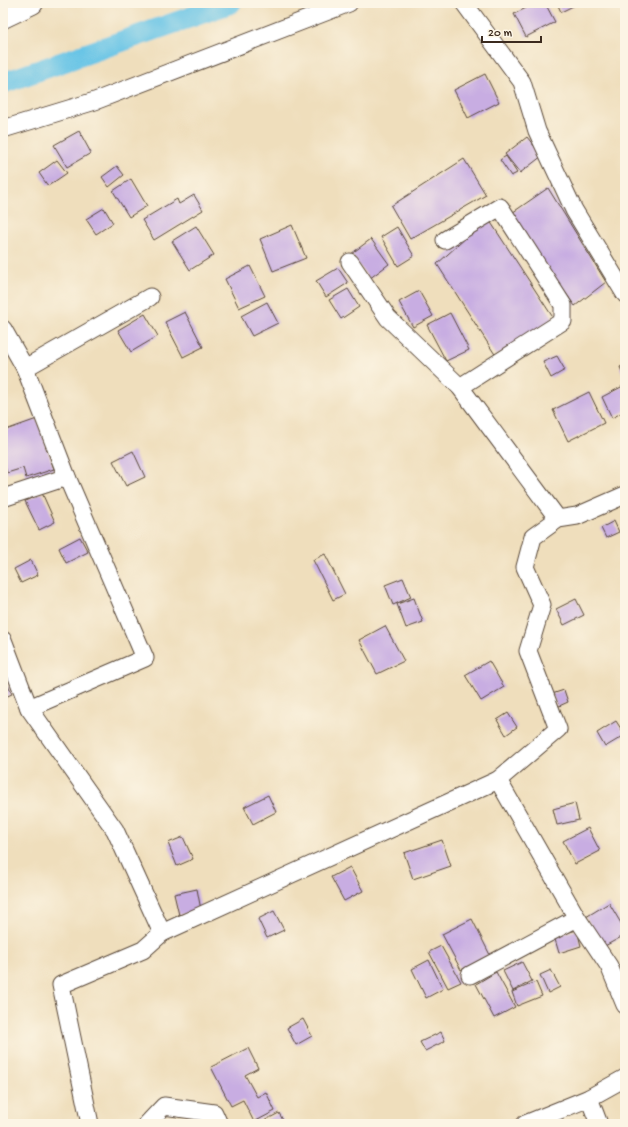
<svg xmlns="http://www.w3.org/2000/svg" width="628" height="1127" font-family="'Gochi Hand',sans-serif">
	<rect width="100%" height="100%" fill="#fcf5e5"/>
	<filter id="ink" filterUnits="userSpaceOnUse"><feTurbulence type="fractalNoise" baseFrequency=".025" numOctaves="2"/><feDisplacementMap in="SourceGraphic" scale="8" xChannelSelector="R" yChannelSelector="G"/><feConvolveMatrix kernelMatrix="1 2 1 2 8 2 1 2 1" color-interpolation-filters="sRGB"/></filter>
	<filter id="wash" filterUnits="userSpaceOnUse"><feTurbulence type="fractalNoise" baseFrequency=".012" numOctaves="4" result="noise"/><feDisplacementMap in="SourceGraphic" scale="16" xChannelSelector="R" yChannelSelector="G"/><feGaussianBlur stdDeviation="0.9" result="paint"/><feColorMatrix in="noise" values="0 0 0 0 0 0 0 0 0 0 0 0 0 0 0 0 0 1.4 0 .05"/><feComposite in="paint" operator="in"/></filter>
	<g filter="url(#wash)">
		<rect width="100%" height="100%" fill="#efdebc"/>
		<g fill="none" stroke-linecap="round" stroke-linejoin="round">
			<polyline stroke="#68c4e6" stroke-width="21" points="3,83 231,3"/>
		</g>
		<g id="blocks">
			<g fill="#c8ade2">
				<polygon points="536,3 545,3 555,22 526,37 514,14"/>
				<polygon points="557,3 579,3 561,12"/>
				<polygon points="485,74 499,102 468,118 454,90"/>
				<polygon points="79,131 91,153 67,167 54,145"/>
				<polygon points="527,137 542,156 520,173 505,154"/>
				<polygon points="506,156 517,173 511,176 500,160"/>
				<polygon points="464,159 486,195 410,239 391,206"/>
				<polygon points="57,160 67,173 48,186 39,173"/>
				<polygon points="117,166 124,175 109,187 102,177"/>
				<polygon points="131,179 147,206 129,217 113,191"/>
				<polygon points="548,188 606,282 575,306 509,215"/>
				<polygon points="194,195 203,210 154,240 142,220 177,199 179,204"/>
				<polygon points="104,208 113,223 96,234 86,219"/>
				<polygon points="488,218 554,319 496,356 437,264"/>
				<polygon points="292,225 306,258 273,271 260,239"/>
				<polygon points="196,226 214,255 190,270 172,241"/>
				<polygon points="397,227 414,256 398,266 381,237"/>
				<polygon points="371,239 389,264 369,279 351,254"/>
				<polygon points="250,266 265,296 239,308 225,279"/>
				<polygon points="338,268 348,283 326,297 316,281"/>
				<polygon points="348,289 359,307 341,319 329,300"/>
				<polygon points="419,291 433,316 413,327 399,302"/>
				<polygon points="267,302 278,323 252,336 241,316"/>
				<polygon points="185,312 203,347 183,357 165,322"/>
				<polygon points="450,313 469,350 446,361 427,325"/>
				<polygon points="145,314 158,336 131,352 118,330"/>
				<polygon points="557,356 565,370 551,378 543,362"/>
				<polygon points="625,365 625,379 620,367"/>
				<polygon points="625,385 625,411 612,418 602,397"/>
				<polygon points="589,392 604,423 568,441 553,410"/>
				<polygon points="37,419 54,469 26,478 23,468 7,473 3,460 3,431"/>
				<polygon points="133,451 145,477 126,486 113,461"/>
				<polygon points="42,493 55,522 39,530 25,501"/>
				<polygon points="614,521 619,532 606,538 601,528"/>
				<polygon points="80,537 88,552 66,563 59,548"/>
				<polygon points="325,554 345,594 333,600 313,560"/>
				<polygon points="31,560 38,575 21,583 14,569"/>
				<polygon points="403,578 411,597 393,605 385,585"/>
				<polygon points="414,598 423,622 406,628 397,604"/>
				<polygon points="576,599 584,615 564,625 556,609"/>
				<polygon points="385,626 404,661 377,674 359,640"/>
				<polygon points="489,661 504,687 481,701 465,675"/>
				<polygon points="3,676 12,694 3,698"/>
				<polygon points="564,690 568,702 557,707 552,694"/>
				<polygon points="508,713 517,727 506,735 497,720"/>
				<polygon points="616,721 625,735 605,747 597,733"/>
				<polygon points="268,795 276,812 253,824 244,807"/>
				<polygon points="575,803 579,820 557,825 553,809"/>
				<polygon points="588,828 600,851 575,864 563,841"/>
				<polygon points="183,837 193,859 177,866 168,843"/>
				<polygon points="442,840 451,866 413,879 404,853"/>
				<polygon points="350,867 363,891 344,901 331,877"/>
				<polygon points="197,889 201,910 179,915 174,894"/>
				<polygon points="609,903 625,930 625,935 603,947 586,917"/>
				<polygon points="274,911 284,930 267,938 258,919"/>
				<polygon points="472,919 490,955 461,970 442,934"/>
				<polygon points="577,930 581,946 559,953 554,936"/>
				<polygon points="441,946 461,982 448,988 429,952"/>
				<polygon points="429,960 443,989 426,998 412,969"/>
				<polygon points="522,962 532,981 513,991 503,971"/>
				<polygon points="551,970 560,987 548,993 540,975"/>
				<polygon points="496,972 515,1007 494,1018 476,984"/>
				<polygon points="536,982 542,996 517,1006 512,992"/>
				<polygon points="303,1019 312,1036 296,1045 287,1028"/>
				<polygon points="441,1032 445,1041 425,1051 420,1042"/>
				<polygon points="248,1048 258,1068 245,1075 257,1097 266,1092 275,1111 254,1122 243,1100 231,1106 211,1067"/>
				<polygon points="279,1113 285,1124 258,1124"/>
			</g>
		</g>
	</g>
	<g filter="url(#ink)">
		<use href="#blocks" fill-opacity="0" stroke="#564536" stroke-width="1"/>
		<g fill="none" stroke-linecap="round" stroke-linejoin="round">
			<g stroke="#564536" stroke-width="19">
				<g id="street">
					<polyline points="464,3 522,82 537,131 574,210 625,294"/>
					<polyline points="3,129 95,101 349,3"/>
					<polyline points="445,240 500,207 563,305 563,321 460,387"/>
					<polyline points="350,262 388,318 460,387 558,519"/>
					<polyline points="3,329 25,368 67,477 145,658 29,708 115,830 162,933 143,950 61,985 90,1124"/>
					<polyline points="25,368 150,297"/>
					<polyline points="3,498 67,477"/>
					<polyline points="3,640 29,708"/>
					<polyline points="498,780 577,918 609,966 625,1005"/>
					<polyline points="162,933 498,780 558,729 528,651 542,605 525,567 533,537 558,519 577,516 625,495"/>
					<polyline points="470,975 577,918"/>
					<polyline points="589,1098 599,1124"/>
					<polyline points="147,1124 164,1106 214,1113 219,1124"/>
					<polyline points="525,1124 589,1098 625,1078"/>
				</g>
			</g>
			<g stroke="#564536" stroke-width="24">
				<polyline id="secondary" points="3,17 32,3"/>
			</g>
			<use href="#street" stroke="#fff" stroke-width="17"/>
			<use href="#secondary" stroke="#fff" stroke-width="22"/>
		</g>
	</g>
	<rect width="628" height="1127" fill="none" stroke="#fcf5e5" stroke-width="16"/>
	<path d="M482 36v6h59v-6" fill="none" stroke="#3b2a1e" stroke-width="2"/>
	<text x="488" y="36" font-size="12" fill="#3b2a1e" stroke="#fcf5e5" stroke-width="3" paint-order="stroke">20 m</text>
</svg>
